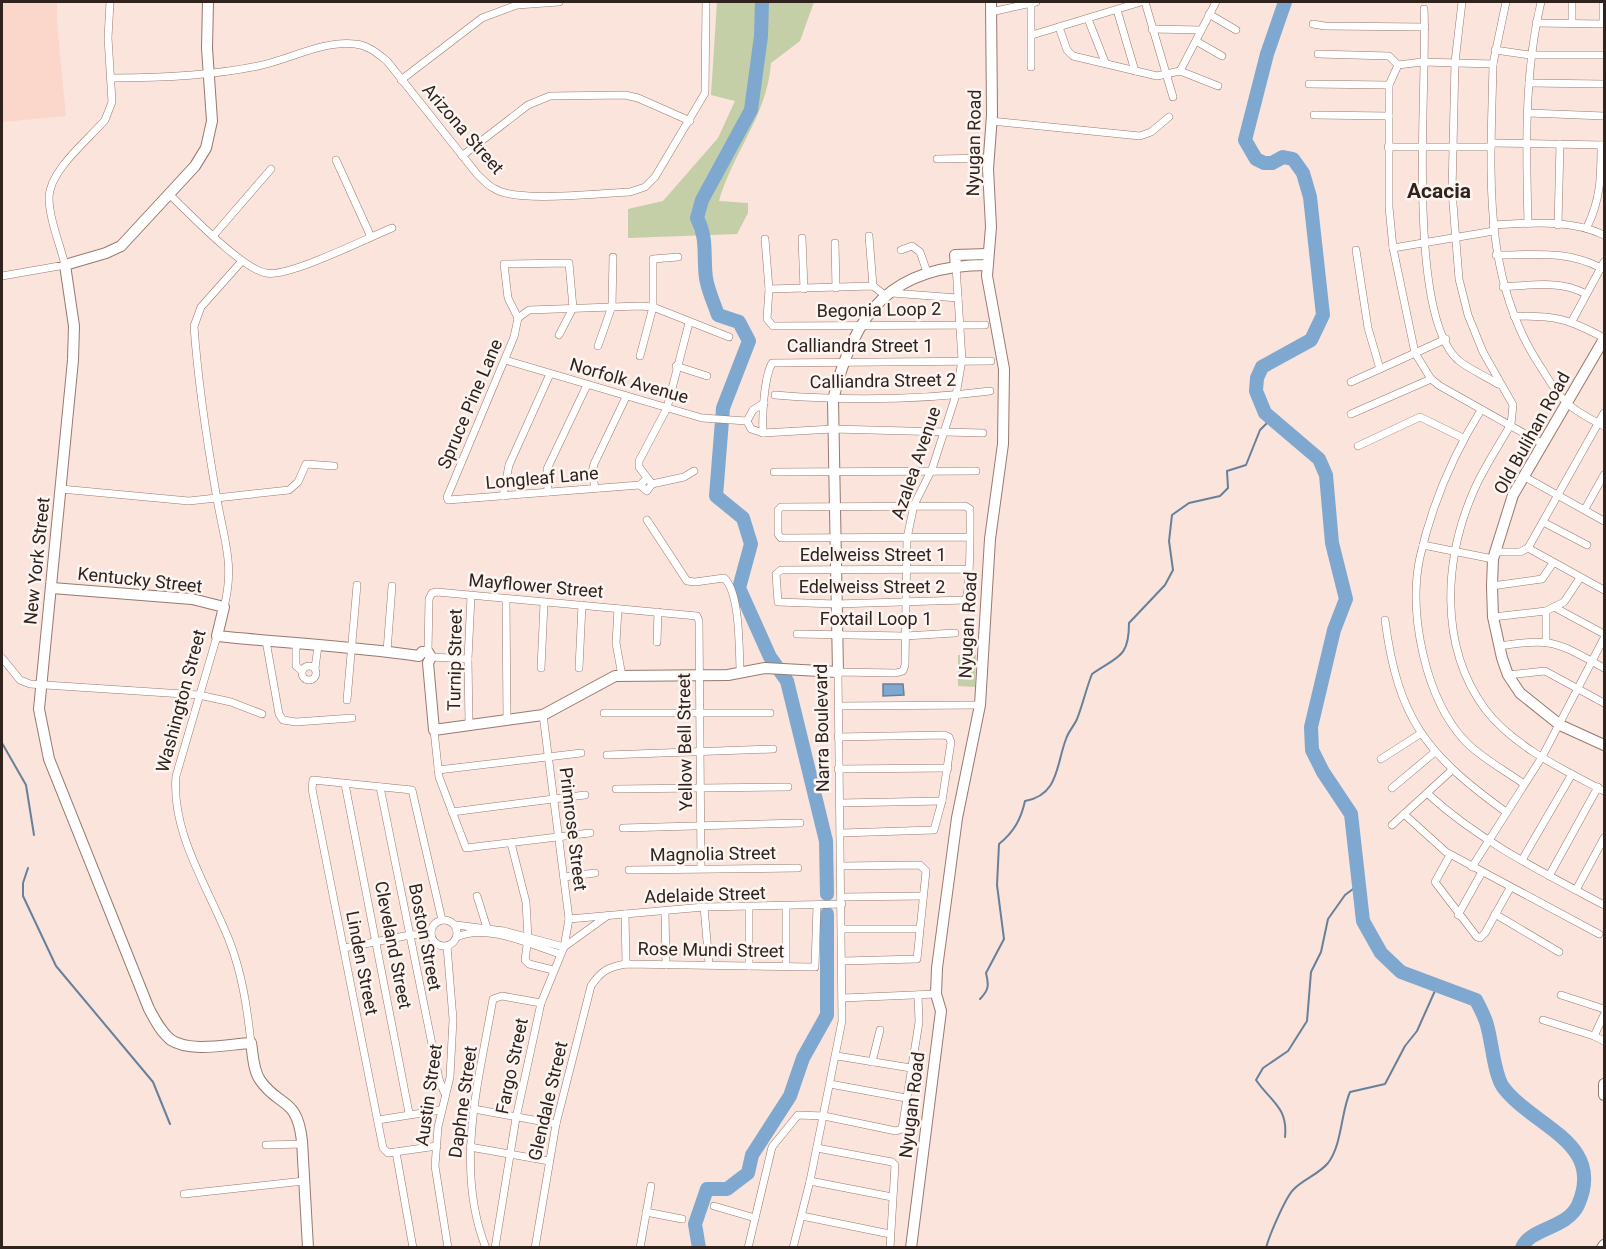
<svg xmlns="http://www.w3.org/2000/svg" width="1606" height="1249" font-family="Roboto,sans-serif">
	<rect width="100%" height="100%" fill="#fae4dc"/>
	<polygon fill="#fad7ca" points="2,2 57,2 57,24 66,116 2,122"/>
	<g fill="#c4cea7">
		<path d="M717,2H814L800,41L771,63C767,116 733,152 719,201L748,203V213L737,234L628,238V209L663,201L718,138L735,101L711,95Z"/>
		<polygon points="958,655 976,655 975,687 958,686"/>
	</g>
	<polygon fill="#7fa8d0" stroke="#67809b" stroke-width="1.5" points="883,684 903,684 904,695 883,696"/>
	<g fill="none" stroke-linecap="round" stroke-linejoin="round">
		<g stroke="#67809b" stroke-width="2">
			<polyline points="2,743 26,785 34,835"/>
			<polyline points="28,868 23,883 23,896 56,966 153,1082 170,1124"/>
			<path d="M980,999C989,990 989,985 986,973L1004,939L997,885L999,844C1014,832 1021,819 1025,801C1059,795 1056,765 1066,739C1068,732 1074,726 1077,719C1083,704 1086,689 1092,674C1118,656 1129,658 1129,623L1165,585L1173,570L1169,541L1172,515L1189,503L1220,496L1228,488L1227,471L1246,465L1260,430L1271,419"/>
			<path d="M1285,1137C1288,1107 1271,1102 1256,1080L1263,1068L1288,1051L1307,1021L1311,972L1321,952L1328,919L1345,895L1361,883"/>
			<path d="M1266,1248C1269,1236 1286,1196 1294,1189C1304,1179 1319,1174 1328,1163C1342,1145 1341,1112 1350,1092L1385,1084L1405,1046L1417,1031L1438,984"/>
		</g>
		<g stroke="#7fa8d0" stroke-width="14">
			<path d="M762,2L761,36L751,110L702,200L697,218C708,239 703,256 706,278C708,291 714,303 718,315L739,322L749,341L723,408L716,496L743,518L751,544L739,588L770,657L787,681L826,841L827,894"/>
			<path d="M1285,2L1267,54L1245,140L1256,159L1264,163H1272L1283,157L1293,159L1303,173L1310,197L1323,315L1311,340L1262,367L1257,378L1256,391L1265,413L1319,459L1326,475L1332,543L1346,599L1334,630L1311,727L1312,750L1323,772L1351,814L1363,921L1381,953L1401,972L1476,1000C1480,1008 1485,1017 1487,1025C1492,1042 1494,1074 1503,1087C1533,1127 1606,1142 1578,1205C1567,1229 1529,1228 1522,1248"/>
			<polyline points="699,1248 695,1224 707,1189 727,1189 748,1173 752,1155 790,1096 803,1058 827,1015 827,914"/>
		</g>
		<g stroke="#99796d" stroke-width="8">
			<g id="street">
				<polyline points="1145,2 1173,97"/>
				<path d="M1462,2L1455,62L1452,191L1459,279L1468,315L1483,352L1513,405L1511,424C1499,445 1485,466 1475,488C1444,557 1438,645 1485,709C1514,747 1564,770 1604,791"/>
				<polyline points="1031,3 1031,67"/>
				<path d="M1424,9C1428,81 1405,312 1458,360C1469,369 1485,376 1498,384"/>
				<polyline points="1117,10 1135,71"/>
				<polyline points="991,12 1036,2"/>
				<polyline points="1209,14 1236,30"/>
				<polyline points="1088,19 1105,62"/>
				<polyline points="1536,23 1604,24"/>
				<polyline points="1572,23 1572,2"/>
				<polyline points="1603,23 1603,2"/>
				<polyline points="1313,24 1325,26 1425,27"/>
				<polyline points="1059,27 1067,50 1073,56 1157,76 1180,71 1216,2"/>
				<polyline points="1152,29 1201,30"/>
				<polyline points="1032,35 1141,2"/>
				<polyline points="1196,41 1222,56"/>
				<polyline points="1495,50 1530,55 1604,55"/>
				<polyline points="1318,54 1389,56 1398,65"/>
				<polyline points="1493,64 1506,2"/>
				<polyline points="1180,71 1218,86"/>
				<path d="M112,78C160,78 210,76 258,66C288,60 324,40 355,44C368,45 377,53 387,61L477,174C482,179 488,186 495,189C518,203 600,193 630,192L645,187L655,177L705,93L706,2"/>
				<polyline points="401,80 482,18 517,5 559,2"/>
				<polyline points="1529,83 1604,84"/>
				<polyline points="1309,84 1389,85"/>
				<polyline points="1529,113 1604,116"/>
				<polyline points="1314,115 1389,116"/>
				<polyline points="991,121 1140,136 1151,132 1169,117"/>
				<polyline points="1492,143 1604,145"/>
				<polyline points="1388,147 1491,147"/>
				<polyline points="462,156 528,105 550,96 625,95 638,98 690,121"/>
				<polyline points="937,159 989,158"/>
				<polyline points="336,160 371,237"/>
				<path d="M169,194C189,213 242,269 266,273C288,278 367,238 392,228"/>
				<path d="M1528,223C1526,149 1524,74 1541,2"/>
				<path d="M1493,225C1529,223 1571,219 1604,235"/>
				<polyline points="1558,225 1560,144"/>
				<path d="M1587,227C1601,199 1601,175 1601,145"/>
				<polyline points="214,235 271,169"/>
				<polyline points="869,236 873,286"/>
				<polyline points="802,238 804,289"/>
				<polyline points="765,239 769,289 767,319 773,326 985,325"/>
				<polyline points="835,243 836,288"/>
				<polyline points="1393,248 1494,231"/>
				<polyline points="901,250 912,246 920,252 927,272"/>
				<polyline points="1356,250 1368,328 1380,369"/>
				<path d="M1496,255C1534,255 1567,250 1601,268"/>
				<path d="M2,276L65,265C60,244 49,219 49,197C50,170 88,140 105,120L112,102L108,38L110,2"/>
				<path d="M1503,287C1531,285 1561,280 1586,294"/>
				<polyline points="769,289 873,286 886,296"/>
				<polyline points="892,293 958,298"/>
				<path d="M1514,316C1556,316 1567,318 1604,338"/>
				<polyline points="518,318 514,337 447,497 448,500 640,485"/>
				<polyline points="518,318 529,310 640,306 653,307 729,337"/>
				<polyline points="518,318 508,298 504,264 569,263 573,308 559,335"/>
				<polyline points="1572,321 1604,262"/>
				<polyline points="598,346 612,306 613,257"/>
				<polyline points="640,356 653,307 653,259 678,257"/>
				<polyline points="505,360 702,418 747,421"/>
				<polyline points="676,366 707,376"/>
				<polyline points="1351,382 1446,339"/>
				<path d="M775,395C847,401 919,400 990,391"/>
				<path d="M1481,410C1453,455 1432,504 1420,557C1408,613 1425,698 1465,741C1481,758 1506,771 1524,784"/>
				<polyline points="1351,414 1431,379"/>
				<polyline points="747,421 751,429 763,433 833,429 983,433"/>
				<polyline points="747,421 753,410 764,403"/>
				<path d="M763,433C762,415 764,378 772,363L991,361"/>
				<path d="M1543,444L1440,386L1431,379L1415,353L1393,248L1389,207V85L1398,65L1422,62L1493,64C1491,169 1480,278 1542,369C1549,380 1556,393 1566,402C1576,412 1592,420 1604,426"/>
				<polyline points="1358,446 1420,417 1463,438"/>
				<polyline points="774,472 976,471"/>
				<polyline points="1525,477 1604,521"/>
				<polyline points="646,479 640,485 647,491 652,484 639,467 639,461 667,408 689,323"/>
				<polyline points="652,484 684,477 694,471"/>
				<polyline points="595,488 592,472 594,464 626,397"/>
				<polyline points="61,489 189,501 289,490 298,482 306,464 334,466"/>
				<polyline points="548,492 547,469 587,385"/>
				<polyline points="503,496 509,465 550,374"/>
				<polyline points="1585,509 1604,475"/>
				<path d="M647,520L687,581L695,582L724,578C740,592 739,648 740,668"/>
				<polyline points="1543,522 1587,545"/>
				<polyline points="1423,545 1493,559"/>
				<polyline points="1528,548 1604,590"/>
				<polyline points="1496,552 1520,552 1528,548 1604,413"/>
				<path d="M968,569L781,570L776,574L778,602L836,604L965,600C971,592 970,524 970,509L965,506L781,507L778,510V534L781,538L970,537"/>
				<polyline points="1492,586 1542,579 1553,563"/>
				<polyline points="506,599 507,720"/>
				<path d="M224,607C235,565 224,540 217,499C207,442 198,383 194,326L201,307L242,261"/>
				<polyline points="1554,607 1604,634"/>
				<polyline points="618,609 616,643 622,676"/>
				<polyline points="1493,617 1546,611 1564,602 1580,578"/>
				<path d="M1385,620C1398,719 1426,754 1506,812"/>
				<polyline points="797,634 905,636 955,633"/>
				<path d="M217,636L176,776C171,833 208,887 229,940C242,973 247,1007 251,1043"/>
				<polyline points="1546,640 1546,611"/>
				<polyline points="266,641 279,714 283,720 296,722 352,718"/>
				<polyline points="657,642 658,612"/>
				<polyline points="296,644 296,666 302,671"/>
				<path d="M1499,646C1553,637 1558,643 1604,668"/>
				<polyline points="387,651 392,586"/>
				<polyline points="428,652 429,599 432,593 437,592 697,616 699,621 701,868"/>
				<polyline points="431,657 468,659"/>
				<polyline points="2,658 20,680 30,684 199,695 231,702 262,714"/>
				<circle cx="309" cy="673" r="7"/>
				<polyline points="315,668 318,646"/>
				<polyline points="541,668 544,603"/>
				<polyline points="579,668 582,605"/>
				<polyline points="1508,675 1545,671 1604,703"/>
				<polyline points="347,700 357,585"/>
				<polyline points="838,706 980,705"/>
				<polyline points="604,713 770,713"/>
				<polyline points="543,715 569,919 564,947"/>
				<polyline points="469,725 468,659 471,596"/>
				<polyline points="434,730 439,777 466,848 590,833"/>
				<polyline points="838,737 944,735 949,737 951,742 942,801 934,830 841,833"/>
				<polyline points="607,755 773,749"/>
				<polyline points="1381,759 1420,734"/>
				<polyline points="838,769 948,768"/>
				<polyline points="438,770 581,753"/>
				<polyline points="345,784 409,1113"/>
				<polyline points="380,787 439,1079 444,1092"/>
				<polyline points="1392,788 1435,752"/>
				<polyline points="616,789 788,787"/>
				<path d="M1428,794C1479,841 1544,873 1604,905"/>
				<polyline points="840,803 942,801"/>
				<polyline points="452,812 585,795"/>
				<polyline points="1404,814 1446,852 1599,934"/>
				<polyline points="1392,825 1452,770"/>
				<polyline points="623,828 800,823"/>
				<polyline points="511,843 526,902 528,938 525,960 529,964 553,970"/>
				<polyline points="1450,855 1435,882 1477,937 1480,938 1485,933 1510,888"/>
				<polyline points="1522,860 1572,774"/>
				<polyline points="841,866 920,865 926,871 917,959 843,961"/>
				<polyline points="1472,867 1542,757 1604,638"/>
				<polyline points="629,870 798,868"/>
				<polyline points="1549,876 1598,787"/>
				<polyline points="564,877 595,873"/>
				<polyline points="1576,890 1604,838"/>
				<polyline points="477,896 487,928"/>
				<polyline points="842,897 923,896"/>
				<polyline points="704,907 709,964"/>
				<polyline points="786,907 786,966"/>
				<polyline points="665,911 666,965"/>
				<polyline points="625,914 626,964"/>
				<polyline points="1495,914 1559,952"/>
				<polyline points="1458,915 1482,872"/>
				<polyline points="569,919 704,907 842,904"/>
				<circle cx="444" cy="933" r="13"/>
				<polyline points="456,925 504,931 564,947"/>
				<polyline points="843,929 919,929"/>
				<path d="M457,937C487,923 531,945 560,954"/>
				<polyline points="447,946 453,1019 450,1077 438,1127 435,1166 448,1248"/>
				<polyline points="344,948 410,935 431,934"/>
				<polyline points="749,966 749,907"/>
				<polyline points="1561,995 1604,1009"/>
				<polyline points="843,998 936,994"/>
				<polyline points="1604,1015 1594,1036 1604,1041"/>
				<polyline points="1543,1020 1594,1036"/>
				<polyline points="837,1056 911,1068"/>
				<polyline points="872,1062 880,1030"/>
				<polyline points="830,1084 906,1098"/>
				<polyline points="474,1109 556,1124"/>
				<polyline points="378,1120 441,1110"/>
				<polyline points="266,1145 302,1144"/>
				<polyline points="437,1146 388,1153 383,1148 312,789 313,780 412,790 442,920"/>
				<polyline points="470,1147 549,1161"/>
				<polyline points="817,1148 892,1162 895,1165 890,1248"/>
				<polyline points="396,1152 413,1248"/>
				<polyline points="810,1181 892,1197"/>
				<polyline points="184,1194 304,1181"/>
				<polyline points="714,1206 755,1218"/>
				<polyline points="646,1212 682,1219"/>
				<polyline points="802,1216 890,1234"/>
				<path d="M486,1248C454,1168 479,1080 493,999L502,996L541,1003"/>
				<polyline points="495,1248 516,1118 541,1003 564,947 607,916"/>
				<path d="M535,1248L556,1124L591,986C601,971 608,967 626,964L815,967L817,905"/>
				<polyline points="640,1248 651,1186"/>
				<polyline points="748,1248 772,1147 798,1115 824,1116 896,1131 902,1129 919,1022 918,995"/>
				<polyline points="793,1248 810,1181 842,1021 838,672 896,673 903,671 905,665 907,538 914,505 932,469 956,395 962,360 956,266"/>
			</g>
		</g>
		<g stroke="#99796d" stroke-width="12">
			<g id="secondary">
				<path d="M208,2L207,48L212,121L206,148L195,166L121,246L106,253L65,265L74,326L73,360L39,709L49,759L149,1009C155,1020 161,1032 171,1040C191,1053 229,1044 251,1043C253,1054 253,1070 260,1080C279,1108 297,1096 302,1141L308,1248"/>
				<polyline points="956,266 955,255 988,254"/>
				<polyline points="1604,339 1513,495 1493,559 1492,586 1493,617 1502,658 1508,675 1520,693 1560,725 1604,745"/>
				<path d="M52,588L192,599L224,607L217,636C285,643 351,646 419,656L422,652H428L431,657L428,663L434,730L543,715L615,676L728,675L765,668L838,672L833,400C854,311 892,265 987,265"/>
				<polyline points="1604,1084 1604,1095"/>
				<polyline points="911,1248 941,1011 936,994 937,968 957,818 980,705 990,539 1003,444 1004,369 987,276 991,227 988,169 992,115 991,2"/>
				<polyline points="1602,1248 1604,1245"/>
			</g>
		</g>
		<use href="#street" stroke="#fff" stroke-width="7"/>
		<use href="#secondary" stroke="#fff" stroke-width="10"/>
	</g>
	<g text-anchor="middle" stroke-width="5" stroke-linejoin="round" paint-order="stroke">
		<g font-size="18" fill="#30231e" stroke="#fcf5f2">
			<text transform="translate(463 129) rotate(49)" y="6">Arizona Street</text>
			<text transform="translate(974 143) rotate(-89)" y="6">Nyugan Road</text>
			<text transform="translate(879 310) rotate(-1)" y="6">Begonia Loop 2</text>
			<text x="860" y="352">Calliandra Street 1</text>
			<text transform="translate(629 381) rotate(16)" y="6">Norfolk Avenue</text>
			<text transform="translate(883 381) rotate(-1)" y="6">Calliandra Street 2</text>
			<text transform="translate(470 404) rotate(-67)" y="6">Spruce Pine Lane</text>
			<text transform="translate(1532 433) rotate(-61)" y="6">Old Bulihan Road</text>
			<text transform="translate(916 463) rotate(-71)" y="6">Azalea Avenue</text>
			<text transform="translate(542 478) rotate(-5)" y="6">Longleaf Lane</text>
			<text x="873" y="561">Edelweiss Street 1</text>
			<text transform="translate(37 561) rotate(-84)" y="6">New York Street</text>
			<text transform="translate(140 580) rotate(6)" y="6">Kentucky Street</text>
			<text transform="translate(536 586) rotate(5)" y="6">Mayflower Street</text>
			<text x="872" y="593">Edelweiss Street 2</text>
			<text x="876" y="625">Foxtail Loop 1</text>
			<text transform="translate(968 625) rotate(-87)" y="6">Nyugan Road</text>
			<text transform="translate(455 660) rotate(-89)" y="6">Turnip Street</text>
			<text transform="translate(181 701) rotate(-75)" y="6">Washington Street</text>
			<text transform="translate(822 728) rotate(-91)" y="6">Narra Boulevard</text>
			<text transform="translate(685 742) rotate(-91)" y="6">Yellow Bell Street</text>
			<text transform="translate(573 829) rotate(83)" y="6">Primrose Street</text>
			<text transform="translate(713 854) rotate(-1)" y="6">Magnolia Street</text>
			<text transform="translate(705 895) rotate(-2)" y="6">Adelaide Street</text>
			<text transform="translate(425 937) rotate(79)" y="6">Boston Street</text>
			<text transform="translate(393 945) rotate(79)" y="6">Cleveland Street</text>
			<text transform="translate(711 950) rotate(1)" y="6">Rose Mundi Street</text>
			<text transform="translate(362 963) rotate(79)" y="6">Linden Street</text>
			<text transform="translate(512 1066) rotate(-78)" y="6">Fargo Street</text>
			<text transform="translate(429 1095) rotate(-82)" y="6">Austin Street</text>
			<text transform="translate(548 1101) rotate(-77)" y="6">Glendale Street</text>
			<text transform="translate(463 1102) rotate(-82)" y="6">Daphne Street</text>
			<text transform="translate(912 1105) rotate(-83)" y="6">Nyugan Road</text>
		</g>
		<g font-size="21" font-weight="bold" fill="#30231e" stroke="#fcf5f2">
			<text x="1439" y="198">Acacia</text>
		</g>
	</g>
	<rect width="1606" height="1249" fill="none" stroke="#30231e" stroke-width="6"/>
</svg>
